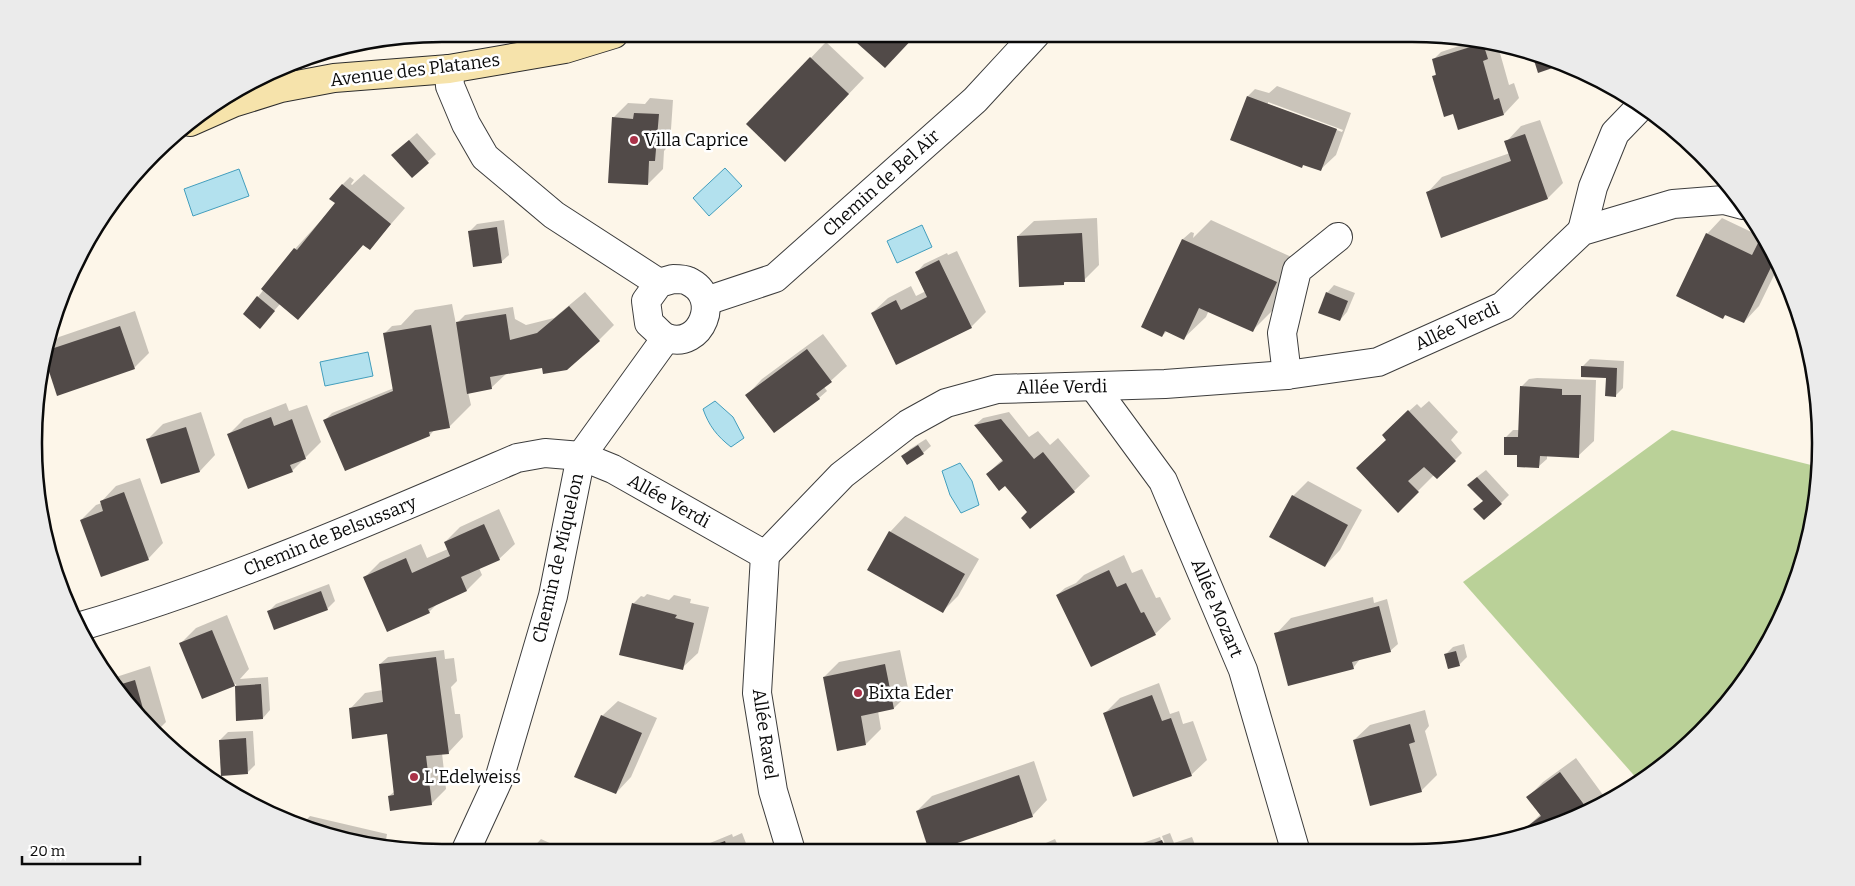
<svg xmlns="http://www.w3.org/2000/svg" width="1855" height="886" font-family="Bitter,serif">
	<rect width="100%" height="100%" fill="#fdf6e9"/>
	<polygon fill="#bad198" points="1672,430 1819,467 1813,523 1790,600 1737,692 1661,768 1639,781 1463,582"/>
	<g fill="#b3e1ee" stroke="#439ebd">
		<polygon points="725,168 742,186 709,216 693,198"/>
		<polygon points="239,169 249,196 193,216 184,189"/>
		<polygon points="922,225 932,247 897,263 887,241"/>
		<polygon points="368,352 373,376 325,386 320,362"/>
		<path d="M715,401L733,417L744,438L731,447C717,436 709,426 703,409Z"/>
		<polygon points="960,463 972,481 979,505 961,513 950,495 942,471"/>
	</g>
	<g fill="#0003" fill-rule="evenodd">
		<polygon points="849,34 916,34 885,67"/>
		<polygon points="1477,40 1492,42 1494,48 1498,46 1509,85 1514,83 1519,98 1504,114 1434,76 1437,73 1433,60 1441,52"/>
		<polygon points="826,42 864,78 800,145 748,124"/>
		<path d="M1277,86L1351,113L1336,155L1320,170L1232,139L1248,96L1255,89L1269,93ZM1268,102L1343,130L1342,132L1268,104Z"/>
		<polygon points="650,98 673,100 670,144 664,151 663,169 648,184 613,118 628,103 645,104"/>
		<polygon points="1540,120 1563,183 1548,198 1427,193 1442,177 1510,153 1506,142 1521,126"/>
		<polygon points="417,133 436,154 412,176 400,148"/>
		<polygon points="364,174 405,208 370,248 364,244 298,318 280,304 260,327 258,297 295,249 343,196 331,198 343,184 350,177 354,180 351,184 352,185"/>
		<polygon points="1097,218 1099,265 1084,280 1066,281 1063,284 1018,236 1034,221"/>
		<polygon points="1722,218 1764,238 1779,265 1759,306 1744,322 1727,314 1723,317 1707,234"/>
		<polygon points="504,220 509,255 501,262 469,232 477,224"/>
		<polygon points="1211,220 1298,260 1275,308 1253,330 1209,310 1206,317 1184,338 1167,331 1162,336 1142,327 1183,239 1191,232 1194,233 1193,238"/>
		<polygon points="957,251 986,312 971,327 872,313 888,298 911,286 916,296 926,291 917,272 924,264 947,253 948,255"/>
		<polygon points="1334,285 1355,293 1347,312 1340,320 1327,293"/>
		<polygon points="585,292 614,325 599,340 544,367 507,373 491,388 468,392 471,405 449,427 435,429 430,435 325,420 332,413 394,388 384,334 392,326 401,325 415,310 452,304 456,324 465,315 513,307 515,319 526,325 554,318"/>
		<polygon points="135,311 149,353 134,368 58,394 44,354 45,350 59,337"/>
		<polygon points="823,334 847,366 824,387 827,391 819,398 747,395 762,379"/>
		<polygon points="1590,359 1624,361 1623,388 1616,395 1607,377 1582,367"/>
		<polygon points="1537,378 1596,380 1594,441 1578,456 1547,455 1547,459 1539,466 1518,454 1506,437 1513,430 1519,430 1521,387 1529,379"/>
		<polygon points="1429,401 1458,432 1451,440 1462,453 1437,478 1434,475 1398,511 1387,439 1391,427 1417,404 1421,408"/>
		<polygon points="286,403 289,411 307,405 321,442 292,471 229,434 244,419"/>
		<polygon points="201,412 215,455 200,471 148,439 163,424"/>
		<polygon points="1009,412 1029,437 1038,431 1050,445 1058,438 1090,476 1074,491 1030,527 1028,512 1006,484 987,474 1003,459 975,425 983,418"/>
		<polygon points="926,439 931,446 923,453 903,457 910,449"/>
		<polygon points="1486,470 1509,495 1501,503 1484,500 1477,477"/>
		<polygon points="140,478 163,543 148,559 81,520 96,505 102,503 101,502 116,486"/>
		<polygon points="1308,481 1362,510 1340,550 1325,566 1293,496"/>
		<polygon points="499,509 515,544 499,559 479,568 482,575 467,590 438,603 429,612 365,577 380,562 421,544 427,558 448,549 445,542 460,527"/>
		<polygon points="905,516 979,559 958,596 942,612 890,532"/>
		<polygon points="1124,555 1132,573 1142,569 1156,598 1160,597 1171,619 1155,634 1057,595 1065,588 1076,583 1084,575"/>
		<polygon points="329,584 335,601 327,609 269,611 276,604"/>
		<polygon points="647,594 669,600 674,595 691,599 690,603 709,607 698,653 682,668 633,604 641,596 644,597"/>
		<polygon points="1373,597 1374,603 1387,599 1398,644 1390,651 1360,659 1353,668 1276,634 1291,618"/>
		<polygon points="227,615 249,669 240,679 268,677 270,710 263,718 238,720 236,684 203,697 181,643 196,628"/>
		<polygon points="1464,644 1467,657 1459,665 1445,655 1453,647"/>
		<polygon points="444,650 445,659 454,658 457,681 451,687 455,714 460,714 463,737 448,753 442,753 446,789 431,804 389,796 395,791 388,733 350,709 365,693 383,690 380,664 388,657"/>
		<polygon points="900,650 909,693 894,708 878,711 881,729 866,744 824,677 839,662"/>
		<polygon points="150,666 166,722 156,732 118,692 110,679"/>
		<polygon points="1159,683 1170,714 1179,711 1183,724 1193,721 1207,760 1191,775 1105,713 1120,698"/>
		<polygon points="618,701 657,718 631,777 616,793 602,716"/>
		<polygon points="1425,710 1429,726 1425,731 1437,775 1421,791 1354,740 1370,725"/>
		<polygon points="253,731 255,765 248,772 220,740 228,732"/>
		<polygon points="1576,758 1606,799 1569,821 1526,828 1541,814 1528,797 1543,782"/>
		<polygon points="1034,761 1047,800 1032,816 917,811 932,796"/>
		<polygon points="310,816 387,834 385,846 363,844 301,826"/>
		<polygon points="742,833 749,851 696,851 710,843 732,834 733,837"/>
		<polygon points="1170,833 1174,843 1192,837 1197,850 1134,850 1140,844 1160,837 1164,847 1166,847 1162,836"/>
		<polygon points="541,839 569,852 529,852"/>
		<polygon points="1055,839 1060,850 1030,850"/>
	</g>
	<g fill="#514a48">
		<polygon points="847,34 917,34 885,68"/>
		<polygon points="1483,43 1488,59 1483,61 1494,100 1499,98 1504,115 1458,130 1453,114 1444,117 1432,76 1436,75 1432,59"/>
		<polygon points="1532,54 1560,62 1564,64 1538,73"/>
		<polygon points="810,57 849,94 785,162 746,124"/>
		<polygon points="1247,96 1337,129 1321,171 1303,165 1302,168 1230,140"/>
		<polygon points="634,113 659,114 655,161 649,161 648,185 608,183 612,117 633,119"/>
		<polygon points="1525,134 1548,199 1441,238 1426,192 1511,161 1504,141"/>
		<polygon points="409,140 429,163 412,178 391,155"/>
		<polygon points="342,184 391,224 370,250 363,245 298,320 261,289 294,248 297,250 335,203 329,199"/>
		<polygon points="497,227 502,263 473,267 468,231"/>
		<polygon points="1082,233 1085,282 1064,282 1064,285 1019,287 1017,236"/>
		<polygon points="1706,233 1752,255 1759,241 1768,245 1775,259 1744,323 1725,315 1723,319 1676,296"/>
		<polygon points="1182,239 1277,282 1253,332 1199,308 1184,340 1165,331 1162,337 1141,327"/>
		<polygon points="939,260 972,328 896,365 871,313 896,300 901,310 927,297 915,272"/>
		<polygon points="1326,292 1348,301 1340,321 1318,313"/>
		<polygon points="257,296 275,311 260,329 243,314"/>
		<polygon points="569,306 600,341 567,370 543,374 542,368 490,377 492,389 467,394 456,322 506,314 510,340 537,333"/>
		<polygon points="431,325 450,428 429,432 430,436 345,471 323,420 393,391 383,333"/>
		<polygon points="120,326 135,369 57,396 44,356 45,351"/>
		<polygon points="807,349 832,382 816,394 820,399 774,433 745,395"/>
		<polygon points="1581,366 1617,368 1616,397 1605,396 1606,378 1581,377"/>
		<polygon points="1520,386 1562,389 1562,395 1581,395 1579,458 1540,456 1539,468 1517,467 1517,455 1504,455 1504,437 1518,437"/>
		<polygon points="1408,410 1456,461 1437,479 1424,467 1408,481 1419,492 1398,513 1356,468 1386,440 1382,435"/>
		<polygon points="271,417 274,426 292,419 306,459 290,465 293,472 248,489 227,434"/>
		<polygon points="1001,419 1034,459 1043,452 1075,492 1030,529 1021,518 1027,512 1005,486 999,491 986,474 1003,461 974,425"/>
		<polygon points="186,427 200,472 161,484 146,439"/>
		<polygon points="918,445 924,454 907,465 901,456"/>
		<polygon points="1477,477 1502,504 1484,520 1473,509 1483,501 1467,485"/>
		<polygon points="124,492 149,560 101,577 80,520 103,511 100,501"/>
		<polygon points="1292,495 1348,525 1325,567 1269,537"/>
		<polygon points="484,524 500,560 461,577 467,591 428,609 430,613 387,632 363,577 406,558 412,573 450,556 444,542"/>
		<polygon points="889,531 965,574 943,613 867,570"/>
		<polygon points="1109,570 1117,587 1126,583 1141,613 1144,612 1156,635 1091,667 1056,595"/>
		<polygon points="321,591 328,610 274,630 267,611"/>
		<polygon points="632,603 677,615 675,618 694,623 683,670 619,655"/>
		<polygon points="1379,606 1391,652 1352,662 1354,669 1288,686 1274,633"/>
		<polygon points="212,630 235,686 261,684 263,719 236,721 235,686 202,699 179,643"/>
		<polygon points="1456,651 1460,666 1448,669 1444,654"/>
		<polygon points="436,657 449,754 426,756 432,805 390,811 388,796 394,795 387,734 352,739 349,708 383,702 379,664"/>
		<polygon points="885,664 894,709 861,716 866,745 837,751 823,677"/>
		<polygon points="135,680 147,723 115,686"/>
		<polygon points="1152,695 1162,721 1171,718 1192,776 1133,797 1103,713"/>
		<polygon points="601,715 642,733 616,794 574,777"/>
		<polygon points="1410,724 1415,742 1409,744 1422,792 1370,806 1353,740"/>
		<polygon points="246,738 248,774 221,776 219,740"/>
		<polygon points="1560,772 1588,810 1569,821 1528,832 1525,828 1541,816 1526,797"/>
		<polygon points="1019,775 1033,817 934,851 929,851 916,811"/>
		<polygon points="1162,840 1166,850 1135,850"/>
		<polygon points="725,841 728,851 698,851"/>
	</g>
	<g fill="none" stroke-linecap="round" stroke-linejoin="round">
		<g stroke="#3d3d3d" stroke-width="30">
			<g id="street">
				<polyline points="449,69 450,86 466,124 485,157 554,215 659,283"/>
				<polyline points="1582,231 1593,187 1615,133 1642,105"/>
				<path d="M673,279C678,279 684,279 688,281C723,297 701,350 667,338C661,336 654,327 649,323L646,301L659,283Z"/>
				<polyline points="706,301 775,278 975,100 1036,34"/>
				<polyline points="1287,375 1282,333 1297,270 1338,237"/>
				<polyline points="1094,387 1163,481 1243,670 1295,849"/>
				<polyline points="765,555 757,693 773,791 791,851"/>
				<path d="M78,627C229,583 373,520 517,458L545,453L581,456L613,469L765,555L842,475L908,424L946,403L997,389L1165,384L1287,375L1378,362L1503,306L1582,231L1673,204L1724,200L1743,205"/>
				<polyline points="465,852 500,776 553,596 581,456 666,338"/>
			</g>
		</g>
		<g stroke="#2c2c2c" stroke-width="30">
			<polyline id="secondary" points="190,122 233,103 281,88 334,78 449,69 565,49 614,34"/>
		</g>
		<use href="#street" stroke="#fff" stroke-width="28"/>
		<use href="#secondary" stroke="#f6e3ab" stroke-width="28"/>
	</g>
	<g fill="#aa3249" stroke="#fff" stroke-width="2">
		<circle cx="634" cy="140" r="5"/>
		<circle cx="858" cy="693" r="5"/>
		<circle cx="414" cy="777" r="5"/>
	</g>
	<g text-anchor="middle" stroke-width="5" stroke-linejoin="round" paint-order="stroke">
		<g font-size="18" fill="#0a0a0a" stroke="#fff">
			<text transform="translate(415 70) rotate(-7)" y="6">Avenue des Platanes</text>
			<text transform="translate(881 183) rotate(-42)" y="6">Chemin de Bel Air</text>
			<text transform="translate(1457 326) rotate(-25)" y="6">Allée Verdi</text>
			<text transform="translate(1062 387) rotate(-1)" y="6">Allée Verdi</text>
			<text transform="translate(669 501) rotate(29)" y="6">Allée Verdi</text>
			<text transform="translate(330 536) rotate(-22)" y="6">Chemin de Belsussary</text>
			<text transform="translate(558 558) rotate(-77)" y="6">Chemin de Miquelon</text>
			<text transform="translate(1217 608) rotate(67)" y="6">Allée Mozart</text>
			<text transform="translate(765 734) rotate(82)" y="6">Allée Ravel</text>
		</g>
		<g font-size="18" fill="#0a0a0a" stroke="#fff" text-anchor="start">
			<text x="644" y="146">Villa Caprice</text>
			<text x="868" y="699">Bixta Eder</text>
			<text x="424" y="783">L'Edelweiss</text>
		</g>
	</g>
	<path d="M0 0H1855V886H0ZM442 42H1412A400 400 0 0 1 1812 442V444A400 400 0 0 1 1412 844H442A400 400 0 0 1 42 444V442A400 400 0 0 1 442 42Z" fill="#ebebeb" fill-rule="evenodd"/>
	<path fill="none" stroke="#0a0a0a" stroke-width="2.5" d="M442 42H1412A400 400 0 0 1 1812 442V444A400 400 0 0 1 1412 844H442A400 400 0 0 1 42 444V442A400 400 0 0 1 442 42Z"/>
	<path d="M22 856v8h118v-8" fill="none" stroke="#0a0a0a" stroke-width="2.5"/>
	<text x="30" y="856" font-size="15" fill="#0a0a0a" stroke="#ffffff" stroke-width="4" paint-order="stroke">20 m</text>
</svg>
